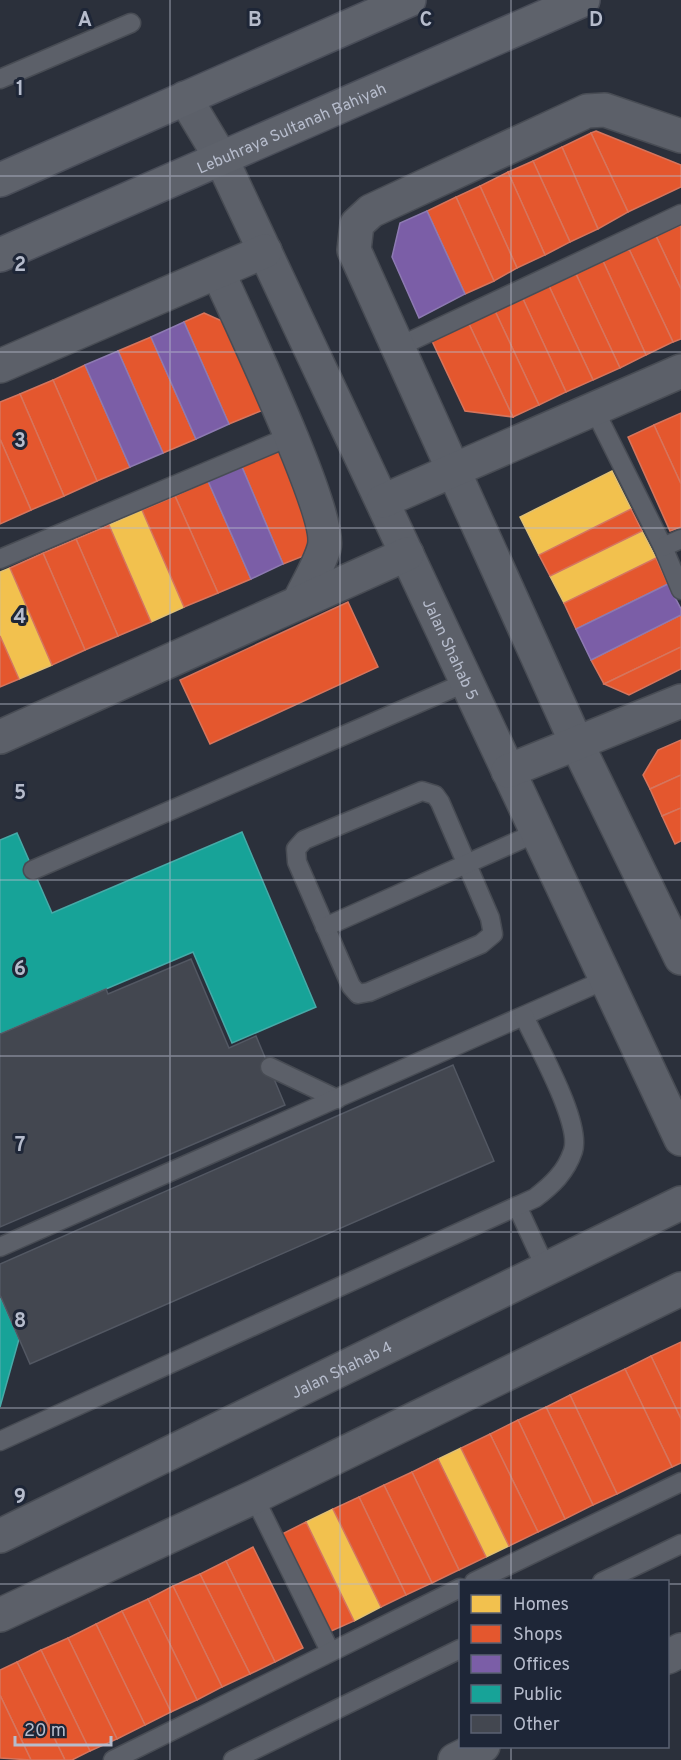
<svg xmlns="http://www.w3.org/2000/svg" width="681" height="1760" font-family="Overpass,sans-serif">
	<rect width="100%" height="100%" fill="#2b303b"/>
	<g fill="#f2c14e" stroke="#e0c074" stroke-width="1.5">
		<polygon points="612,471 631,509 539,555 520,517"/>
		<polygon points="142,510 184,607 151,622 109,525"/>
		<polygon points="642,531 656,558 564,603 550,576"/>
		<polygon points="10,568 52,665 19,679 0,636 0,572"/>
		<polygon points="461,1448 509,1546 486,1557 438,1459"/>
		<polygon points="333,1509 381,1607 354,1621 306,1522"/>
	</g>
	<g fill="#e4572e" stroke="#d6755d" stroke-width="1.5">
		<polygon points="596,131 681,165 681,187 628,212 591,133"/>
		<polygon points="591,133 628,212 598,229 562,147"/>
		<polygon points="562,147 598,229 570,242 533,161"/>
		<polygon points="533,161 570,242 545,255 508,172"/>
		<polygon points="508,172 545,255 517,268 480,186"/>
		<polygon points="480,186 517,268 494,281 456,197"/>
		<polygon points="456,197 494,281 465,294 427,211"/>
		<polygon points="681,225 681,289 656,236"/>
		<polygon points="656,236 681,289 681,339 673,342 629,249"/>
		<polygon points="629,249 673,342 646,355 603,261"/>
		<polygon points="603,261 646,355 620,368 576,274"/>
		<polygon points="576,274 620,368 593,380 549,286"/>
		<polygon points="549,286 593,380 566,392 523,299"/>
		<polygon points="523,299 566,392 539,405 495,311"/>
		<polygon points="495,311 539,405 513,417 469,324"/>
		<polygon points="204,313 231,325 268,408 229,424 184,322"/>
		<polygon points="469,324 513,417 465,411 432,341"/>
		<polygon points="151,337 196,439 163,453 118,351"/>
		<polygon points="85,365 130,467 97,481 53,380"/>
		<polygon points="53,380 97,481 64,496 20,394"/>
		<polygon points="20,394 64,496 31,510 0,439 0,402"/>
		<polygon points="681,413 681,484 654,425"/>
		<polygon points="654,425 681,484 681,527 670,531 628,437"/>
		<polygon points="0,439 31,510 0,524"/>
		<polygon points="282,449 315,525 306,555 283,564 242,467"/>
		<polygon points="208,481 251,579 218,593 175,496"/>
		<polygon points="175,496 218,593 184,607 142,510"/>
		<polygon points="631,509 642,531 550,576 539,555"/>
		<polygon points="109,525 151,622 118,636 76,539"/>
		<polygon points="76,539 118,636 85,650 43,553"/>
		<polygon points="43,553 85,650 52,665 10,568"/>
		<polygon points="656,558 668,584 576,629 564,603"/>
		<polygon points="348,602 378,667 210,744 180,680"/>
		<polygon points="681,615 681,647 604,684 591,660"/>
		<polygon points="0,636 19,679 0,687"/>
		<polygon points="681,647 681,669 629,695 604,684"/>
		<polygon points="681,740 681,775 650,789 643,775 658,750"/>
		<polygon points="681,775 681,808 662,816 650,789"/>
		<polygon points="681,808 681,841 675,844 662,816"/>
		<polygon points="681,1342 681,1419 651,1356"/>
		<polygon points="651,1356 681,1419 681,1463 672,1467 625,1369"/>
		<polygon points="625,1369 672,1467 617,1494 570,1395"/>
		<polygon points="570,1395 617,1494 593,1505 546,1407"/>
		<polygon points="546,1407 593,1505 565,1519 518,1420"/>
		<polygon points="518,1420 565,1519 538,1532 490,1434"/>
		<polygon points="490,1434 538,1532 509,1546 461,1448"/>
		<polygon points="438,1459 486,1557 459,1570 412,1472"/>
		<polygon points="412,1472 459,1570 432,1583 384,1485"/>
		<polygon points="384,1485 432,1583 406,1595 359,1497"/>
		<polygon points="359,1497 406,1595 381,1607 333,1509"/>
		<polygon points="306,1522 354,1621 329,1632 282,1534"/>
		<polygon points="253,1547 303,1648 275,1662 226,1561"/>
		<polygon points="226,1561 275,1662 250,1674 200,1574"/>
		<polygon points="200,1574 250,1674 222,1687 173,1586"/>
		<polygon points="173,1586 222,1687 197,1700 148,1599"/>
		<polygon points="148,1599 197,1700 171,1712 122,1611"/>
		<polygon points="122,1611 171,1712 145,1725 96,1624"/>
		<polygon points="96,1624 145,1725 117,1739 68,1638"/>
		<polygon points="68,1638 117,1739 90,1751 41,1650"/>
		<polygon points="41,1650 90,1751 72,1760 65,1760 17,1662"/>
		<polygon points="17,1662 65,1760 31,1760 0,1695 0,1670"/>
		<polygon points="0,1695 31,1760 0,1758"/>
	</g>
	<g fill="#7b5ea7" stroke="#8d7ab2" stroke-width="1.5">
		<polygon points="427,211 465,294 419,318 392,257 400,223"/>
		<polygon points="184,322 229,424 196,439 151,337"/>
		<polygon points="118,351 163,453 130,467 85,365"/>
		<polygon points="242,467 283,564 251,579 208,481"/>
		<polygon points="668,584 681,609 681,615 591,660 576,629"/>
	</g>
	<g fill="#17a398" stroke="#47aaa8" stroke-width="1.5">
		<polygon points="242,832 316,1007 232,1043 193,952 0,1034 0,840 17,833 52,913"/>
		<polygon points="1,1298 19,1339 0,1407 0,1299"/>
	</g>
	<g fill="#434750" stroke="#535863" stroke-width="1.5">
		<polygon points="191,959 229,1048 256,1036 285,1105 0,1227 0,1034 106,989 108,994"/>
		<polygon points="453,1065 494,1161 30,1364 0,1295 0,1264"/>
	</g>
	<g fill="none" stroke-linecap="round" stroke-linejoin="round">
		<g stroke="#484c54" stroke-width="21">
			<g id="service">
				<polyline points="0,79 131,23"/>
				<polyline points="396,348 681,214"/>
				<polyline points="594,409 663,547 681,590"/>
				<polyline points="663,547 681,539"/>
				<polyline points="0,559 291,436"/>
				<polygon points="422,791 435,795 440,802 490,918 493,934 481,944 369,992 358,994 351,986 297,862 296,849 304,840"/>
				<polyline points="33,870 467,682"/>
				<polyline points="325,927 538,832"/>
				<polyline points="270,1067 337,1099"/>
				<polyline points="517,1206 546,1269"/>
				<polyline points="0,1247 607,979"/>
				<path d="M0,1441L535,1198C552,1185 566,1172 573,1151C582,1123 537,1045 524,1016"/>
				<polyline points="254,1497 330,1651"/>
				<polyline points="474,1582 681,1482"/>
				<polyline points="602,1582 681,1544"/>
				<polyline points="113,1760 460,1588"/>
				<polyline points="233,1760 460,1649"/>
			</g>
		</g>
		<g stroke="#484c54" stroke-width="36">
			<g id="minor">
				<path id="s1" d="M185,98L221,158L681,1139"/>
				<polyline points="681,136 605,110 587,111 371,211 357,224 354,250 576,742 681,958"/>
				<path d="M218,272C237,315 333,515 324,548C319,566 307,585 299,602"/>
				<polyline points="0,366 265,251"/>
				<polyline points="383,501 681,371"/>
				<polyline points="0,737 407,554"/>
				<polyline points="508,771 681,701"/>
				<path id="s2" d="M0,1536L681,1203"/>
				<polyline points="0,1615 254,1497 681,1289"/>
				<polyline points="668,1657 681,1650"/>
				<polyline points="455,1760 483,1746"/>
			</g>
		</g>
		<g stroke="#494d58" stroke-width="36">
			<g id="primary">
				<polyline points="0,180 409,0"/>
				<path id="s3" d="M0,255L583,0"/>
			</g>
		</g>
		<use href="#service" stroke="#5c6069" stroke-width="18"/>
		<use href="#minor" stroke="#5c6069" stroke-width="33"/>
		<use href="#primary" stroke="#5e626b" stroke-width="33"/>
	</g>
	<path fill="none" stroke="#b6bccc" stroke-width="1.5" stroke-opacity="0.55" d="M170,0V1760M340,0V1760M511,0V1582M0,176H681M0,352H681M0,528H681M0,704H681M0,880H681M0,1056H681M0,1232H681M0,1408H681M0,1584H460M668,1584H681M511,1746V1760"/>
	<g text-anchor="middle" stroke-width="6" stroke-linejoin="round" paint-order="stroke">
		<g font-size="16" fill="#b6bccc" stroke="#1e2637">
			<text dy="6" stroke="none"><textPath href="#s3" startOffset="318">Lebuhraya Sultanah Bahiyah</textPath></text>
			<text dy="6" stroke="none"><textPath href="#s1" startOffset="612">Jalan Shahab 5</textPath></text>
			<text dy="6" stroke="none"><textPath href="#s2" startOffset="380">Jalan Shahab 4</textPath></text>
		</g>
	</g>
	<g font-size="20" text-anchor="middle" font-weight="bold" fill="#b6bccc" stroke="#1e2637" stroke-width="6" stroke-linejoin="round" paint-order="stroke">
		<text x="85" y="26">A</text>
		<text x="255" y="26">B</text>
		<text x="426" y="26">C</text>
		<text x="596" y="26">D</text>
		<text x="20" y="95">1</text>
		<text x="20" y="271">2</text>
		<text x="20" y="447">3</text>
		<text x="20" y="623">4</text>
		<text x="20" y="799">5</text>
		<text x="20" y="975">6</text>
		<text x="20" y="1151">7</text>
		<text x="20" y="1327">8</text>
		<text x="20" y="1503">9</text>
	</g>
	<rect x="459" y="1580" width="210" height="168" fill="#1e2637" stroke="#5b6273" stroke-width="1.5"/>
	<rect x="471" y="1595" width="30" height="18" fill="#f2c14e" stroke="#5b6273" stroke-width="1.5"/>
	<text x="513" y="1610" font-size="18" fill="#b6bccc">Homes</text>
	<rect x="471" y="1625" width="30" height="18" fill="#e4572e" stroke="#5b6273" stroke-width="1.5"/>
	<text x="513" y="1640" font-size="18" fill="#b6bccc">Shops</text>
	<rect x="471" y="1655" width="30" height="18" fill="#7b5ea7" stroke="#5b6273" stroke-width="1.5"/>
	<text x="513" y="1670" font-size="18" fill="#b6bccc">Offices</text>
	<rect x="471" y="1685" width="30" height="18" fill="#17a398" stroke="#5b6273" stroke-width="1.5"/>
	<text x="513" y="1700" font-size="18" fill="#b6bccc">Public</text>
	<rect x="471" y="1715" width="30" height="18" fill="#434750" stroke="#5b6273" stroke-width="1.5"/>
	<text x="513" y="1730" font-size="18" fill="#b6bccc">Other</text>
	<path d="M15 1736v9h96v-9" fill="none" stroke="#b6bccc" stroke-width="3"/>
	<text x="24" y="1736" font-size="18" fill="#b6bccc" stroke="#1e2637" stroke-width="4.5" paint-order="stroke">20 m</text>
</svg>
